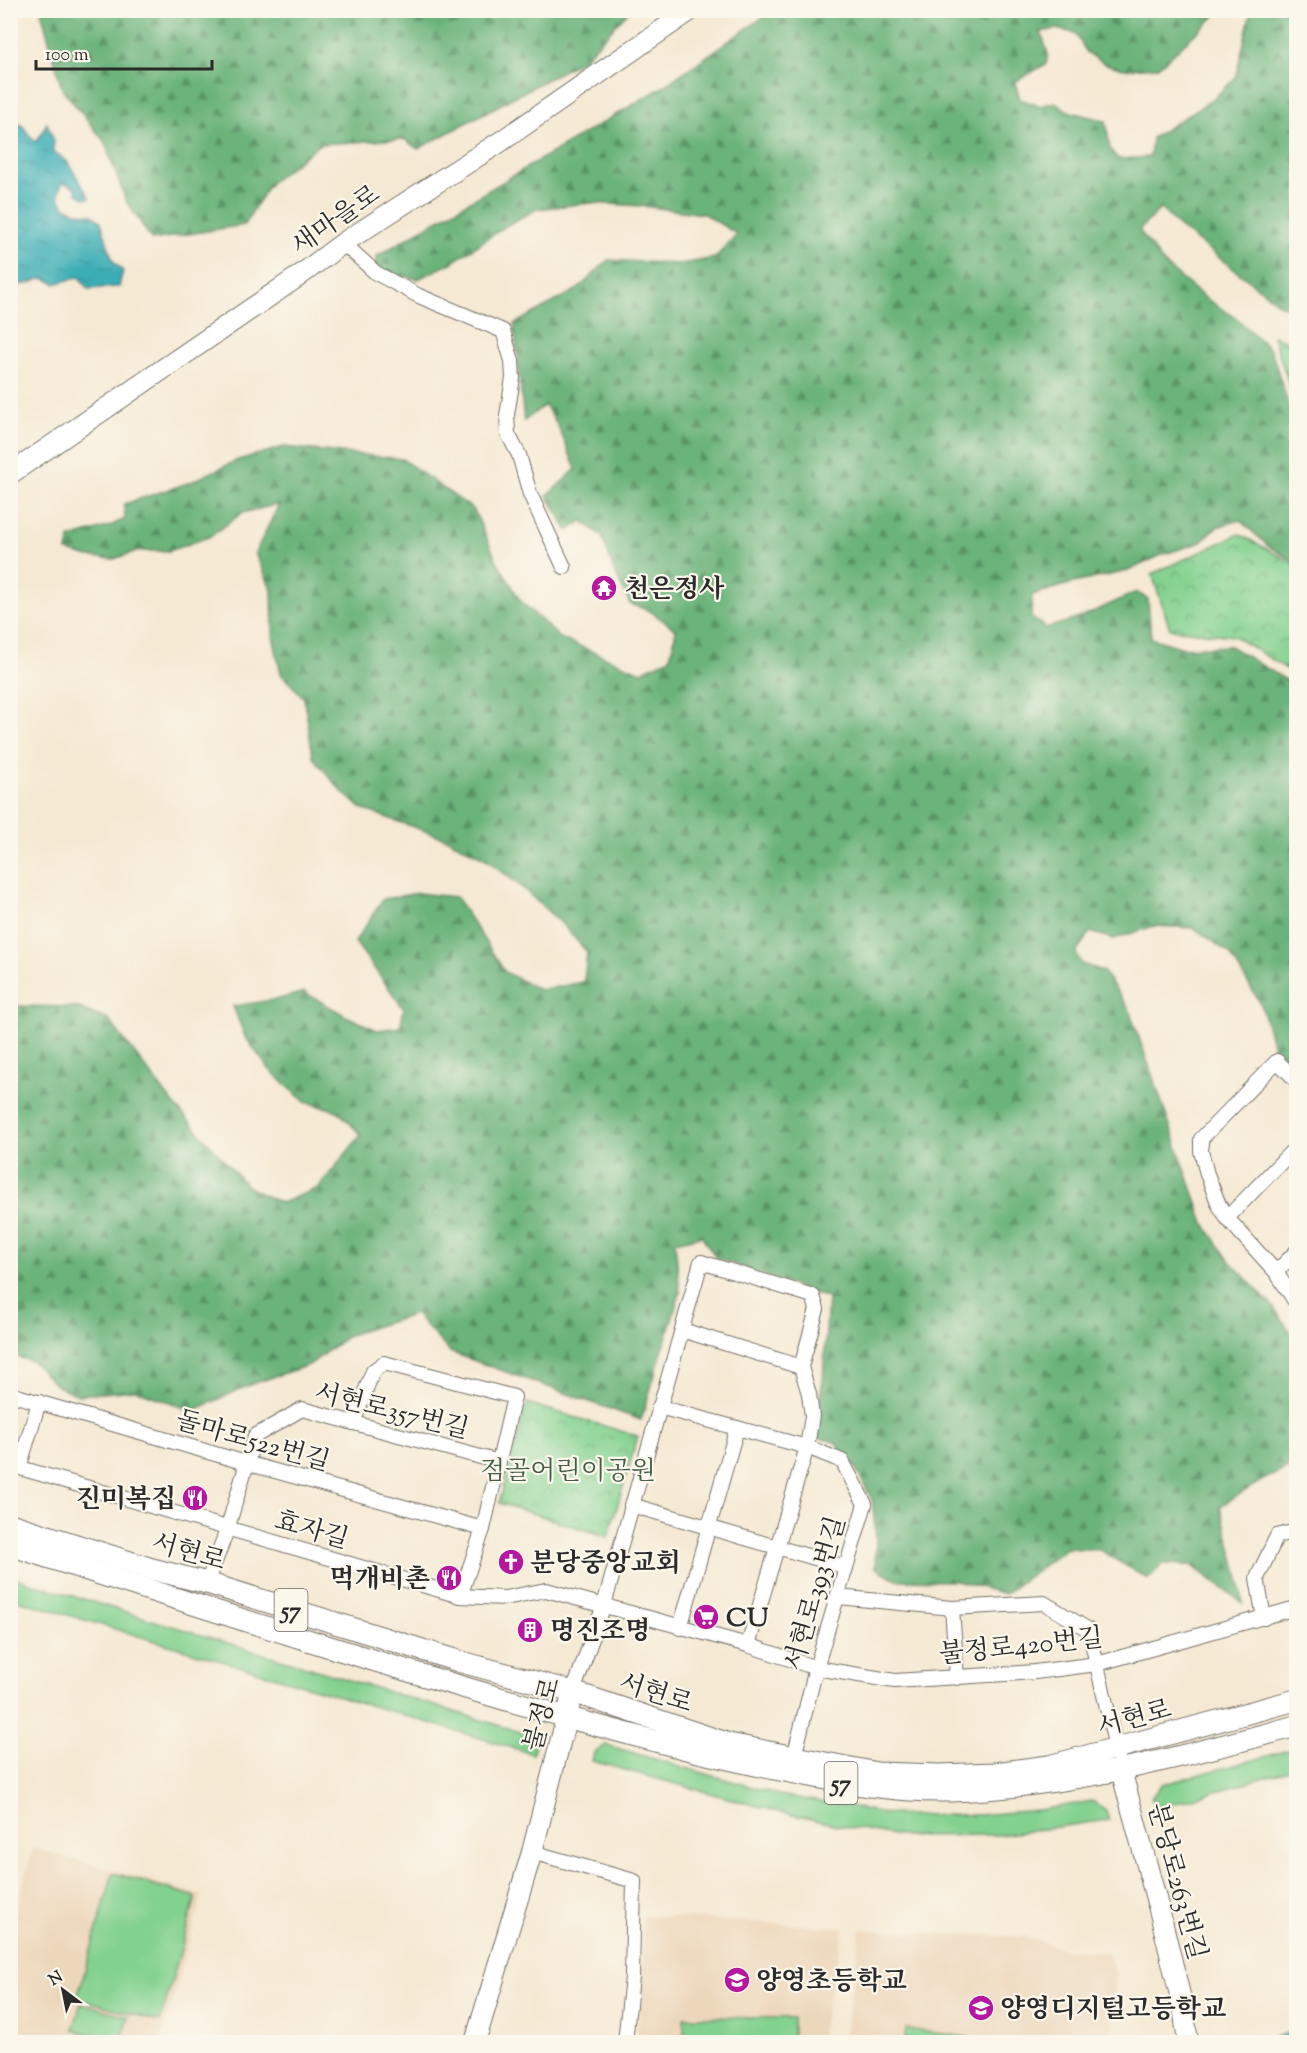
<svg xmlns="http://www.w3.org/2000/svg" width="1307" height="2053" font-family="'Sorts Mill Goudy','Noto Serif KR',serif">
	<defs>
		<pattern id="forest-firs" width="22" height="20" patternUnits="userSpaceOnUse" patternTransform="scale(1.5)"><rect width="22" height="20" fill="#6ab37a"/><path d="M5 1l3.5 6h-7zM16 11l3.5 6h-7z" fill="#579264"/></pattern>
		<pattern id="park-crowns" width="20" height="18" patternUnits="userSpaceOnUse" patternTransform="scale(1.5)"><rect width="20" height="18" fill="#83d18f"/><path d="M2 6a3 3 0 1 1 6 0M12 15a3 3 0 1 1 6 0" fill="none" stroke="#6baa75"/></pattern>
		<pattern id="water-ripples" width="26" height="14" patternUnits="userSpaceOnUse" patternTransform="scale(1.5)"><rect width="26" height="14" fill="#3badb5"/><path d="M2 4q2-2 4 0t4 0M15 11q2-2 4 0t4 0" fill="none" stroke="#328d93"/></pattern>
	</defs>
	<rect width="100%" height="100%" fill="#fbf7ec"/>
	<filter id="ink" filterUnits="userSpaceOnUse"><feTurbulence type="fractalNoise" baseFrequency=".0167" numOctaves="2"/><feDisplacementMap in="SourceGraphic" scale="12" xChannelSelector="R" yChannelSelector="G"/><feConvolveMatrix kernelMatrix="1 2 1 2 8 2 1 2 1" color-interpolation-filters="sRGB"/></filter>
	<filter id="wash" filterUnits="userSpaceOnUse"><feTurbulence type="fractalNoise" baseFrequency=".008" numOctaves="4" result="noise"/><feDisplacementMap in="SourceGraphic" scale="24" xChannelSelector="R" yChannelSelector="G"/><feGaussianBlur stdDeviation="1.35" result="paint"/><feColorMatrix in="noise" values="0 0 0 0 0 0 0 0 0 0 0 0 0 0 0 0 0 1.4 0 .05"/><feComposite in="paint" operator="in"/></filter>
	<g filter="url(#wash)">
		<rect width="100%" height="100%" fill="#f5e9d3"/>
		<g fill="#edd7bb">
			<polygon points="33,1848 202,1895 161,2042 11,2042 11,1930"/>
			<polygon points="643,1915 844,1928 819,2042 635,2042 641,1998"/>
			<polygon points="860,1930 1026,1937 1066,1950 1108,1953 1116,1974 1111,2042 844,2042"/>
		</g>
		<g fill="#83d18f" stroke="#577e5d" stroke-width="1.5">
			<polygon points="11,1577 524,1733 535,1745 533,1754 11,1598"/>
			<polygon points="606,1745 780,1795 890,1814 909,1815 979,1815 1039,1810 1092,1801 1106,1810 1109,1820 1000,1835 900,1836 837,1825 779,1812 592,1761 594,1753"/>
			<polygon points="1296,1748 1296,1768 1155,1809 1151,1798 1161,1785"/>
			<polygon points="113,1873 196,1897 160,2022 77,1998"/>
			<polygon points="81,2003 129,2017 121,2042 73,2030"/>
			<polygon points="684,2017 793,2018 793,2042 684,2042"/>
			<polygon points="906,2029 1005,2042 904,2042"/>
		</g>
		<g fill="url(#forest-firs)" stroke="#4a6f52" stroke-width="1.5">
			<polygon points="41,11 41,10 629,11 583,60 418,149 404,139 320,144 270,183 244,225 152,240 126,201 104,141 62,89"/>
			<polygon points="772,11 1219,11 1213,18 1158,67 1124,69 1106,64 1087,53 1075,33 1056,29 1041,32 1048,54 1046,64 1015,82 1020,99 1040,106 1055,102 1068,111 1106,121 1110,149 1118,159 1150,157 1152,138 1213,99 1236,77 1251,11 1296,11 1296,311 1279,304 1177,225 1161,208 1139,230 1164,264 1204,297 1237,319 1271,350 1296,428 1296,563 1268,546 1240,520 1217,527 1199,543 1161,555 1128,571 1073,583 1032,595 1031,617 1046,628 1082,617 1136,592 1148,599 1151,638 1184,648 1230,646 1296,686 1296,1074 1275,1054 1261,1004 1230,954 1194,928 1154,926 1114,939 1090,932 1076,953 1082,964 1103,971 1129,1009 1204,1223 1229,1260 1274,1308 1296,1340 1296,1464 1261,1481 1220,1506 1238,1573 1243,1603 1191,1565 1162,1564 1148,1579 1100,1550 1067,1548 1005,1594 957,1581 897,1580 875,1567 876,1538 872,1500 854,1465 835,1442 813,1437 823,1380 828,1298 716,1258 702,1236 675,1242 680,1293 641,1420 450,1352 415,1314 349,1335 309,1365 252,1384 193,1411 136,1390 78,1395 57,1386 33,1362 11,1355 11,1006 76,1007 109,1020 172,1102 248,1187 281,1203 318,1188 361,1135 338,1111 305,1102 269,1069 245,1037 233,1006 279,999 304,992 346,1016 377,1030 400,1027 404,1009 355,942 383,899 418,893 456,897 505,972 540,990 584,982 587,952 561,923 519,885 486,859 448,839 362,809 342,792 313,757 304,698 281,674 273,636 272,590 255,553 279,504 242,513 211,536 169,551 137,551 114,559 89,557 67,551 70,538 110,526 125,519 124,504 191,482 238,460 284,447 402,459 474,510 496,559 520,600 560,638 641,672 670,658 676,630 650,611 630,604 614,571 602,536 582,521 568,531 547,496 576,469 558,426 545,405 524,421 514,324 578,289 608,260 681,264 715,258 737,234 704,214 643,206 590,203 537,209 509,224 451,263 418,279 389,275 375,265 377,256 661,88"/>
		</g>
		<g fill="url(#park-crowns)" stroke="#577e5d" stroke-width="1.5">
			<polygon points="1273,336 1296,344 1296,406"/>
			<polygon points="1239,534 1296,565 1296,675 1234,636 1170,629 1152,574"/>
			<polygon points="527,1403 638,1436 608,1537 499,1503"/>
		</g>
		<g fill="url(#water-ripples)" stroke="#336c70" stroke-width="1.5">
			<path d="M10,120C27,124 25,133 36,142L47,123L54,140L53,151L67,161L90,198H84L77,194L75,187L63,182C50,205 73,214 92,214L101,222L113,261L123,271L119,287L88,289L79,277L55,284C40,274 39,281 26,284C21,285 15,284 11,284Z"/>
			<polygon points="1296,2030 1296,2035 1279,2042 1262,2042"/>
		</g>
	</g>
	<g filter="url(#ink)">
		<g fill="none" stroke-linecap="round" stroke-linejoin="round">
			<g stroke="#726e66" stroke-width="16">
				<g id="street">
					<polyline points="343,243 376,273 419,296 503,331 512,361 513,378 507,415 508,434 519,455 530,494 564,567"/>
					<polyline points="1296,1080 1277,1061 1201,1139 1201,1151 1207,1174 1219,1205 1227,1218 1276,1272 1296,1303"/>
					<polyline points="1227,1218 1296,1147"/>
					<polyline points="1276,1272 1296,1252"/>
					<polyline points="682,1330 801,1367"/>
					<polyline points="10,1394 246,1463 483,1529"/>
					<polyline points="659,1407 807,1447 842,1461 865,1504 816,1668 794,1757"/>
					<polyline points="353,1423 373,1371 384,1363 514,1397 483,1529 460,1596"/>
					<polyline points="10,1465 460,1596 505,1598 546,1590 748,1645 816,1668 895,1681 1035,1672 1097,1664 1296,1608"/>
					<polyline points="19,1468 39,1402"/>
					<polyline points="631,1505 846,1567"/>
					<polyline points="207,1583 227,1530 255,1436 302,1409 499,1462"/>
					<polyline points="838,1597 952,1608 1044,1603 1089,1630 1118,1756"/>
					<polyline points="952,1608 957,1678"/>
					<polyline points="1264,1618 1257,1578 1277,1536 1296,1531"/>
					<polyline points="680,1628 737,1428"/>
					<polyline points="573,1692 604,1605 701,1262 813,1296 817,1309 801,1367 809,1394 812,1416 807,1447 748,1645"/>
					<polyline points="532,1852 634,1881 632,1977 625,2042"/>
				</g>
			</g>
			<g stroke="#726e66" stroke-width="22">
				<g id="secondary">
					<polyline points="10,474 299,276 343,243 500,142 691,10"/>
					<polyline points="1121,1770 1160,1913 1183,2007 1188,2042"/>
					<polyline points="475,2042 532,1852 573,1692"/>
				</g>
			</g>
			<g stroke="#726e66" stroke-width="23">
				<g id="primary">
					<polyline points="10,1524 152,1569 207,1583 458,1661 573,1692 729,1744 877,1773 939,1775 995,1773 1049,1766 1296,1700"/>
					<path d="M10,1545C201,1607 391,1668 584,1722C650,1740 717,1758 785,1771C839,1782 894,1792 950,1791C1068,1787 1183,1757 1296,1726"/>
				</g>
			</g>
			<use href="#street" stroke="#fff" stroke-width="14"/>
			<use href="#secondary" stroke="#fff" stroke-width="20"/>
			<use href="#primary" stroke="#fff" stroke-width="21"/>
		</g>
	</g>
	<defs>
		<g id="temple-disc" transform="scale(1.35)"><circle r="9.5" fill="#b5179e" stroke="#fbf7ec"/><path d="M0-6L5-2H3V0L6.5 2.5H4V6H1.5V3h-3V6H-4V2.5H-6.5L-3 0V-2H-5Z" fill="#fff"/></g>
		<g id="restaurant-disc" transform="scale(1.35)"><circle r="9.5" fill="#b5179e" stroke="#fbf7ec"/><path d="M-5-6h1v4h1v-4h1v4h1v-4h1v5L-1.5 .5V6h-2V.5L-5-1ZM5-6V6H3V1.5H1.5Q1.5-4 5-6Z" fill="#fff"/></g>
		<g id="church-disc" transform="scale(1.35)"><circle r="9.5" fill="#b5179e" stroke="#fbf7ec"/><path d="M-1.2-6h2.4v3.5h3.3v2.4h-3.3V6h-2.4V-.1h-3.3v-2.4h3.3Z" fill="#fff"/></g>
		<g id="supermarket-disc" transform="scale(1.35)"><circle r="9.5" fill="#b5179e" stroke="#fbf7ec"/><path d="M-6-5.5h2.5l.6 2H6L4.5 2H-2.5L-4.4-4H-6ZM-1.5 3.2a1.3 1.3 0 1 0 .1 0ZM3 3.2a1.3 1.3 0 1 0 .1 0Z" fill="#fff"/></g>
		<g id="building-disc" transform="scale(1.35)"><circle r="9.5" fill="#b5179e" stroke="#fbf7ec"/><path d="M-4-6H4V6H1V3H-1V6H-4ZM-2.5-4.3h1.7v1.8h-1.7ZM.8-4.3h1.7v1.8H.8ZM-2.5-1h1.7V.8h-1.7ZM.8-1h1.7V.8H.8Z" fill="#fff"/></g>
		<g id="school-disc" transform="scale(1.35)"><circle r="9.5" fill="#b5179e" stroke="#fbf7ec"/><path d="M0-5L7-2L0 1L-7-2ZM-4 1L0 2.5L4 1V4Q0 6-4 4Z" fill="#fff"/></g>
	</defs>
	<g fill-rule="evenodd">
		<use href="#temple-disc" x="604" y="588"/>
		<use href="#restaurant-disc" x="195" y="1498"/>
		<use href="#church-disc" x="511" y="1562"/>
		<use href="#restaurant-disc" x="449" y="1578"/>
		<use href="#supermarket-disc" x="706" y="1617"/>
		<use href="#building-disc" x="530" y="1630"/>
		<use href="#school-disc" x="737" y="1980"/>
		<use href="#school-disc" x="981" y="2008"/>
	</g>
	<g text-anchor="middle" stroke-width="4.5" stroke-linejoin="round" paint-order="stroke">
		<g fill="#fbf7ec" stroke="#696865" stroke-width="1.5">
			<rect x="274.5" y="1589" width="33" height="42" rx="4.5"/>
			<rect x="824.5" y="1762" width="33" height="42" rx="4.5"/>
		</g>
		<g font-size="24" font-weight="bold" fill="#2b2b2b">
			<text x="291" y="1618">57</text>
			<text x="841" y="1791">57</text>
		</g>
		<g font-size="26" fill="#2b2b2b" stroke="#fbf7ec">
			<text transform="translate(335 219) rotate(-35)" y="9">새마을로</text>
			<text transform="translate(392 1410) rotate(14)" y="9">서현로357번길</text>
			<text transform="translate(253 1440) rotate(16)" y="9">돌마로522번길</text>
			<text transform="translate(312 1529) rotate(16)" y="9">효자길</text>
			<text transform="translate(189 1551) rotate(16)" y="9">서현로</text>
			<text transform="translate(814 1593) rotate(-74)" y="9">서현로393번길</text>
			<text transform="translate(1021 1645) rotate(-6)" y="9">불정로420번길</text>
			<text transform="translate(656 1692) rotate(18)" y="9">서현로</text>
			<text transform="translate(541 1714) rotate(-75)" y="9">불정로</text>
			<text transform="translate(1134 1717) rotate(-15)" y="9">서현로</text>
			<text transform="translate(1178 1881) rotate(75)" y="9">분당로263번길</text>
		</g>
		<g font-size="26" font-weight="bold" fill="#2b2b2b" stroke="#fbf7ec" text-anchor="start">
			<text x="624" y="597">천은정사</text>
			<text x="176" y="1507" text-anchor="end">진미복집</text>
			<text x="530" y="1571">분당중앙교회</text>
			<text x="430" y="1587" text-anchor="end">먹개비촌</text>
			<text x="726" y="1626">CU</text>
			<text x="550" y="1639">명진조명</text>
			<text x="756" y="1989">양영초등학교</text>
			<text x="1000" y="2017">양영디지털고등학교</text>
		</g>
		<g font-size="26" fill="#455d49" stroke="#fbf7ec">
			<text x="568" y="1479">점골어린이공원</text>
		</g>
	</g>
	<rect width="1307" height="2053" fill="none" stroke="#fbf7ec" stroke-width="36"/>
	<g transform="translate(63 1990) rotate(328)" stroke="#fbf7ec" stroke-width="4.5" paint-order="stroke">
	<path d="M0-4.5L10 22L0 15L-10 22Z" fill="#2b2b2b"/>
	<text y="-9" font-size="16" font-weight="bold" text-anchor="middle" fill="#2b2b2b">N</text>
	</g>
	<path d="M36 60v9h176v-9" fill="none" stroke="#2b2b2b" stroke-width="3"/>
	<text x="45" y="60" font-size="18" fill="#2b2b2b" stroke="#fbf7ec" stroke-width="4.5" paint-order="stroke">100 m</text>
</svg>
